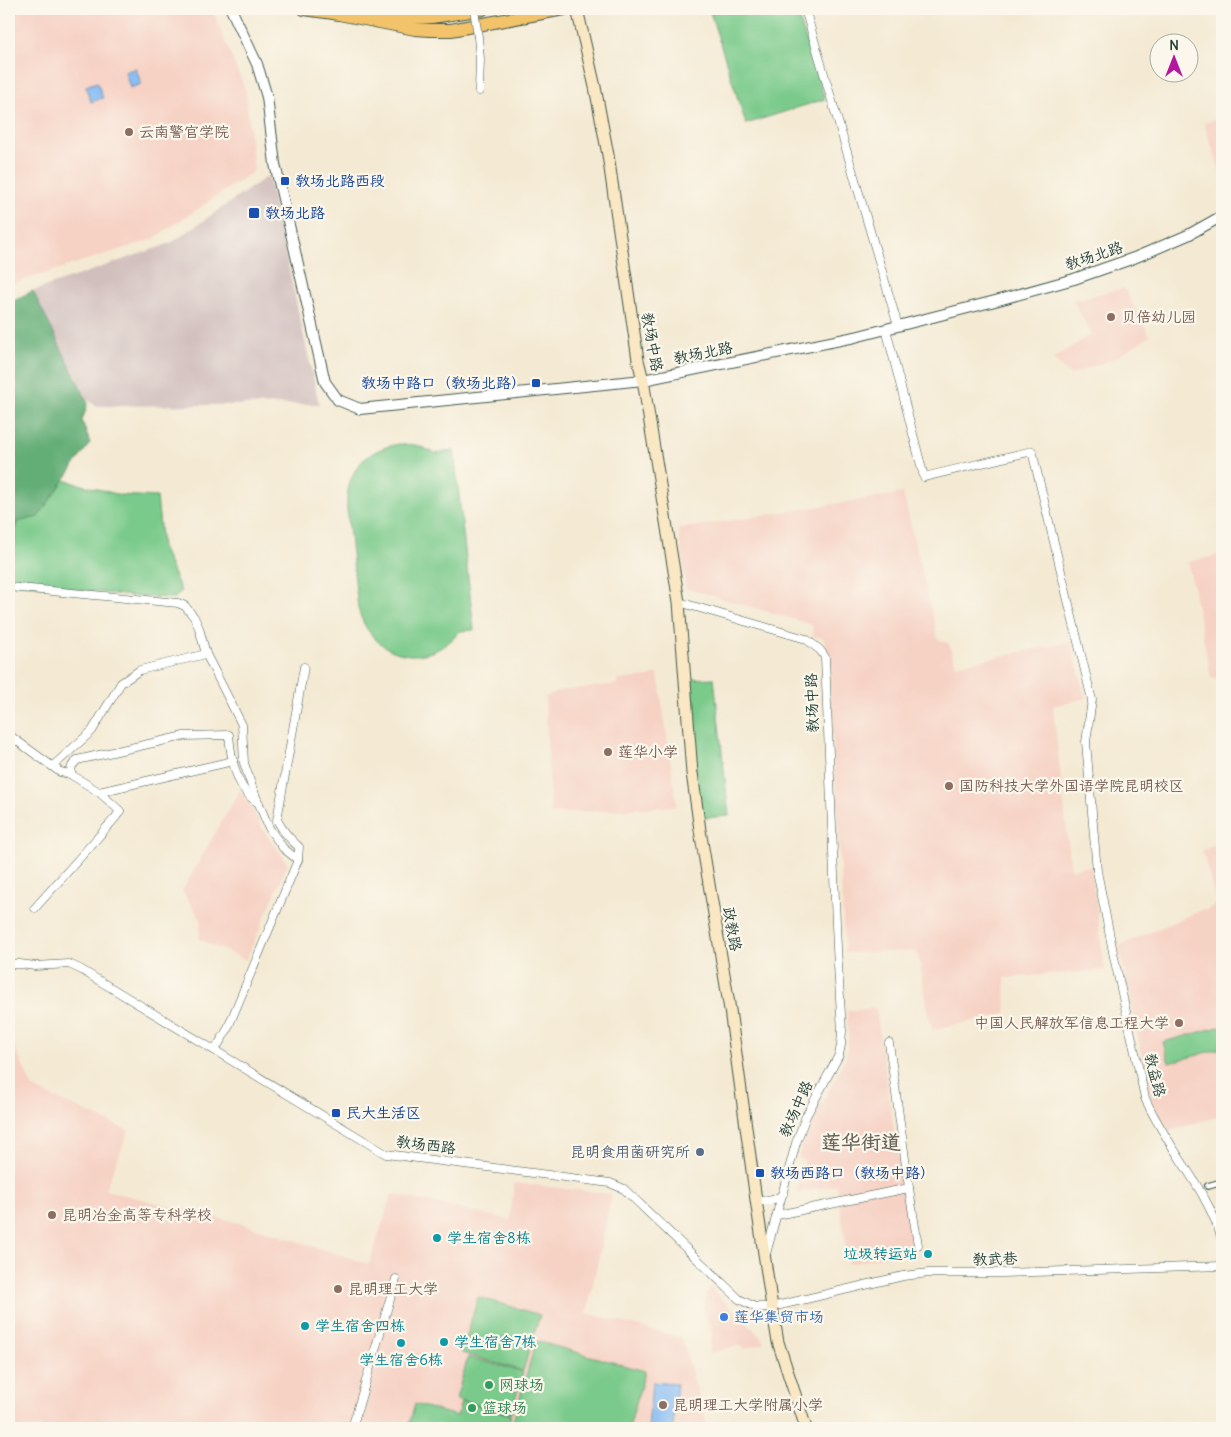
<svg xmlns="http://www.w3.org/2000/svg" width="1231" height="1437" font-family="Delius,'LXGW WenKai TC',sans-serif">
	<rect width="100%" height="100%" fill="#fbf7ec"/>
	<filter id="ink" filterUnits="userSpaceOnUse"><feTurbulence type="fractalNoise" baseFrequency=".02" numOctaves="2"/><feDisplacementMap in="SourceGraphic" scale="10" xChannelSelector="R" yChannelSelector="G"/><feConvolveMatrix kernelMatrix="1 2 1 2 8 2 1 2 1" color-interpolation-filters="sRGB"/></filter>
	<filter id="wash" filterUnits="userSpaceOnUse"><feTurbulence type="fractalNoise" baseFrequency=".0096" numOctaves="4" result="noise"/><feDisplacementMap in="SourceGraphic" scale="20" xChannelSelector="R" yChannelSelector="G"/><feGaussianBlur stdDeviation="1.12" result="paint"/><feColorMatrix in="noise" values="0 0 0 0 0 0 0 0 0 0 0 0 0 0 0 0 0 1.4 0 .05"/><feComposite in="paint" operator="in"/></filter>
	<g filter="url(#wash)">
		<rect width="100%" height="100%" fill="#f4ead4"/>
		<g fill="#f6d2c4">
			<polygon points="9,9 212,9 246,92 254,171 153,239 9,285"/>
			<polygon points="1222,117 1222,178 1204,123"/>
			<polygon points="1124,288 1150,336 1115,358 1070,375 1053,359 1091,334 1073,300"/>
			<polygon points="903,493 938,639 949,644 956,665 1071,642 1086,698 1053,706 1071,869 1091,866 1105,970 1005,978 1006,1014 932,1030 917,951 845,953 828,656 824,639 813,636 812,625 686,588 678,529"/>
			<polygon points="1222,554 1222,679 1211,678 1188,562"/>
			<polygon points="658,673 677,806 551,814 545,697 559,691 617,684 617,680 648,677"/>
			<polygon points="240,790 252,808 263,830 288,864 246,960 199,939 201,919 182,891"/>
			<polygon points="1222,840 1222,1115 1170,1131 1161,1120 1152,1101 1118,946 1204,909 1205,911 1217,903 1202,851"/>
			<polygon points="876,1008 894,1130 916,1250 848,1264 837,1185 796,1193 804,1160 798,1158 804,1138 823,1100 829,1132 824,1100 846,1057 848,1038 847,1011"/>
			<polygon points="9,1036 33,1088 129,1131 105,1190 243,1224 369,1264 392,1194 510,1220 514,1183 612,1194 587,1313 682,1338 708,1428 9,1428"/>
			<polygon points="711,1288 762,1338 764,1343 743,1349 742,1345 709,1353 712,1334 710,1325 704,1309 706,1294"/>
		</g>
		<polygon fill="#d1bfbe" points="268,176 319,404 97,406 47,372 33,291 171,243"/>
		<g fill="#7aca8b" stroke="#4c8460">
			<polygon points="709,9 796,9 825,99 746,124"/>
			<path d="M399,444L416,445L435,453L454,451L474,630L460,631C427,672 371,658 358,608L347,509C345,473 363,450 399,444Z"/>
			<polygon points="64,480 120,495 157,497 162,547 181,591 175,598 132,596 9,582 9,559 17,522 38,517"/>
			<polygon points="714,678 729,816 703,818 697,788 688,679"/>
			<polygon points="1222,1026 1222,1048 1169,1063 1163,1042"/>
			<polygon points="478,1297 540,1315 523,1371 462,1353"/>
			<polygon points="536,1341 645,1371 629,1428 511,1428"/>
			<polygon points="468,1357 523,1372 511,1414 456,1399"/>
			<polygon points="461,1401 511,1415 508,1428 408,1428 415,1404 457,1416"/>
		</g>
		<polygon fill="#63ae77" stroke="#417656" points="33,291 88,403 82,421 90,443 38,517 17,522 9,559 9,302"/>
		<g fill="#85bbf4" stroke="#527c94">
			<polygon points="136,68 141,84 130,88 125,72"/>
			<polygon points="97,82 103,98 91,102 86,86"/>
			<polygon points="652,1382 677,1384 673,1428 648,1428"/>
		</g>
	</g>
	<g filter="url(#ink)">
		<g fill="none" stroke-linecap="round" stroke-linejoin="round">
			<g stroke="#3f574c" stroke-width="8">
				<polyline id="pedestrian" points="1208,1186 1222,1182"/>
			</g>
			<g stroke="#3f574c" stroke-width="9">
				<g id="minor">
					<polyline points="805,9 898,326"/>
					<polyline points="478,37 480,59 479,91"/>
					<path d="M886,329L924,477L1032,451L1092,700L1086,742L1097,871L1114,957L1145,1098C1166,1147 1208,1189 1222,1240"/>
					<polyline points="9,587 178,603 185,606 194,617 199,628 206,654 242,725 244,763 252,787 269,828 283,848 298,860"/>
					<polyline points="679,602 806,639 820,650 825,657 837,948 842,1031 841,1045 839,1055 806,1116 796,1143 766,1254"/>
					<polyline points="9,733 13,738 60,772 70,774 99,792 120,811 116,817 35,908"/>
					<polyline points="53,766 92,731 121,683 140,670 206,654"/>
					<path d="M70,774L72,766L77,760L184,736L229,735C231,758 236,791 259,803"/>
					<polyline points="99,792 233,761"/>
					<polyline points="9,964 20,964 35,966 69,964 80,969 386,1154 610,1183 624,1189 739,1299 755,1307 772,1307 903,1276 929,1273 1002,1273 1222,1266"/>
					<polyline points="889,1043 911,1202 918,1245"/>
					<path d="M215,1050L227,1030L298,860L299,847C289,839 283,831 277,820L304,667"/>
					<path d="M755,1198C766,1202 773,1202 783,1194"/>
					<polyline points="777,1215 909,1188"/>
					<polyline points="352,1428 396,1279"/>
				</g>
			</g>
			<g stroke="#3f574c" stroke-width="12">
				<polyline id="tertiary" points="231,9 257,64 267,97 275,164 325,382 338,400 360,409 643,380 855,337 995,301 1074,279 1134,258 1188,235 1222,216"/>
			</g>
			<g stroke="#3f574c" stroke-width="13">
				<polyline id="secondary" points="577,9 595,87 608,155 638,360 643,380 679,602 692,773 700,830 730,1010 756,1200 772,1307 778,1342 806,1428"/>
			</g>
			<g stroke="#3f574c" stroke-width="14">
				<g id="trunk">
					<polyline points="304,9 341,14"/>
					<polyline points="334,13 415,29 430,30 451,30 564,9"/>
					<polyline points="391,18 432,17 483,9"/>
				</g>
			</g>
			<use href="#pedestrian" stroke="#fff" stroke-width="5.5"/>
			<use href="#minor" stroke="#fff" stroke-width="8"/>
			<use href="#tertiary" stroke="#fff" stroke-width="10"/>
			<use href="#secondary" stroke="#fae7c3" stroke-width="11"/>
			<use href="#trunk" stroke="#f2c36a" stroke-width="12"/>
			<g stroke="#3f574c" stroke-width="9" stroke-linecap="butt">
				<polyline id="minor-bridge" points="474,9 478,37"/>
			</g>
			<use href="#minor-bridge" stroke="#fff" stroke-width="8"/>
		</g>
	</g>
	<g fill="#8d6e63" stroke="#fbf7ec" stroke-width="2">
		<circle cx="129" cy="132" r="5"/>
		<circle cx="1111" cy="317" r="5"/>
		<circle cx="608" cy="752" r="5"/>
		<circle cx="949" cy="786" r="5"/>
		<circle cx="1179" cy="1023" r="5"/>
		<circle cx="52" cy="1215" r="5"/>
		<circle cx="338" cy="1289" r="5"/>
		<circle cx="663" cy="1405" r="5"/>
	</g>
	<g fill="#1a4fb4" stroke="#fbf7ec" stroke-width="2">
		<rect x="280" y="176" width="10" height="10" rx="2.5"/>
		<rect x="248" y="207" width="12" height="12" rx="2.5"/>
		<rect x="531" y="378" width="10" height="10" rx="2.5"/>
		<rect x="331" y="1108" width="10" height="10" rx="2.5"/>
		<rect x="755" y="1168" width="10" height="10" rx="2.5"/>
	</g>
	<circle fill="#5c6f8a" stroke="#fbf7ec" stroke-width="2" cx="700" cy="1152" r="5"/>
	<g fill="#0f9aa8" stroke="#fbf7ec" stroke-width="2">
		<circle cx="437" cy="1238" r="5"/>
		<circle cx="928" cy="1254" r="5"/>
		<circle cx="305" cy="1326" r="5"/>
		<circle cx="444" cy="1342" r="5"/>
		<circle cx="401" cy="1343" r="5"/>
	</g>
	<circle fill="#3f7fe0" stroke="#fbf7ec" stroke-width="2" cx="724" cy="1317" r="5"/>
	<g fill="#2e9e5b" stroke="#fbf7ec" stroke-width="2">
		<circle cx="489" cy="1385" r="5"/>
		<circle cx="472" cy="1408" r="5"/>
	</g>
	<g text-anchor="middle" stroke-width="4.5" stroke-linejoin="round" paint-order="stroke">
		<g font-size="15" fill="#785e54" stroke="#fbf7ec" text-anchor="start">
			<text x="139" y="137">云南警官学院</text>
			<text x="1121" y="322">贝倍幼儿园</text>
			<text x="618" y="757">莲华小学</text>
			<text x="959" y="791">国防科技大学外国语学院昆明校区</text>
			<text x="1169" y="1028" text-anchor="end">中国人民解放军信息工程大学</text>
			<text x="62" y="1220">昆明冶金高等专科学校</text>
			<text x="348" y="1294">昆明理工大学</text>
			<text x="673" y="1410">昆明理工大学附属小学</text>
		</g>
		<g font-size="15" fill="#164399" stroke="#fbf7ec" text-anchor="start">
			<text x="295" y="186">教场北路西段</text>
			<text x="265" y="218">教场北路</text>
			<text x="526" y="388" text-anchor="end">教场中路口（教场北路）</text>
			<text x="346" y="1118">民大生活区</text>
			<text x="770" y="1178">教场西路口（教场中路）</text>
		</g>
		<g font-size="15" fill="#1f3d34" stroke="#fbf7ec">
			<text transform="translate(1094 256) rotate(-18)" y="5">教场北路</text>
			<text transform="translate(652 342) rotate(80)" y="5">教场中路</text>
			<text transform="translate(703 353) rotate(-11)" y="5">教场北路</text>
			<text transform="translate(812 703) rotate(-92)" y="5">教场中路</text>
			<text transform="translate(732 929) rotate(80)" y="5">政教路</text>
			<text transform="translate(1155 1075) rotate(76)" y="5">教益路</text>
			<text transform="translate(796 1109) rotate(-66)" y="5">教场中路</text>
			<text transform="translate(426 1145) rotate(7)" y="5">教场西路</text>
			<text transform="translate(995 1259) rotate(-1)" y="5">教武巷</text>
		</g>
		<g font-size="15" fill="#4e5e75" stroke="#fbf7ec" text-anchor="end">
			<text x="690" y="1157">昆明食用菌研究所</text>
		</g>
		<g font-size="15" fill="#0d838f" stroke="#fbf7ec" text-anchor="start">
			<text x="447" y="1243">学生宿舍8栋</text>
			<text x="918" y="1259" text-anchor="end">垃圾转运站</text>
			<text x="315" y="1331">学生宿舍四栋</text>
			<text x="454" y="1347">学生宿舍7栋</text>
			<text x="401" y="1365" text-anchor="middle">学生宿舍6栋</text>
		</g>
		<g font-size="15" fill="#366cbe" stroke="#fbf7ec" text-anchor="start">
			<text x="734" y="1322">莲华集贸市场</text>
		</g>
		<g font-size="15" fill="#27864d" stroke="#fbf7ec" text-anchor="start">
			<text x="499" y="1390">网球场</text>
			<text x="482" y="1413">篮球场</text>
		</g>
		<g font-size="20" font-weight="bold" fill="#696558" stroke="#fbf7ec">
			<text x="861" y="1149">莲华街道</text>
		</g>
	</g>
	<rect width="1231" height="1437" fill="none" stroke="#fbf7ec" stroke-width="30"/>
	<g transform="translate(1174 58)"><circle r="24" fill="#fbf7ec" stroke="#a3ada2"/>
	<path d="M0-4L9 19L0 12L-9 19Z" fill="#b5179e"/>
	<text y="-8" font-size="14" font-weight="bold" text-anchor="middle" fill="#1f3d34">N</text>
	</g>
</svg>
